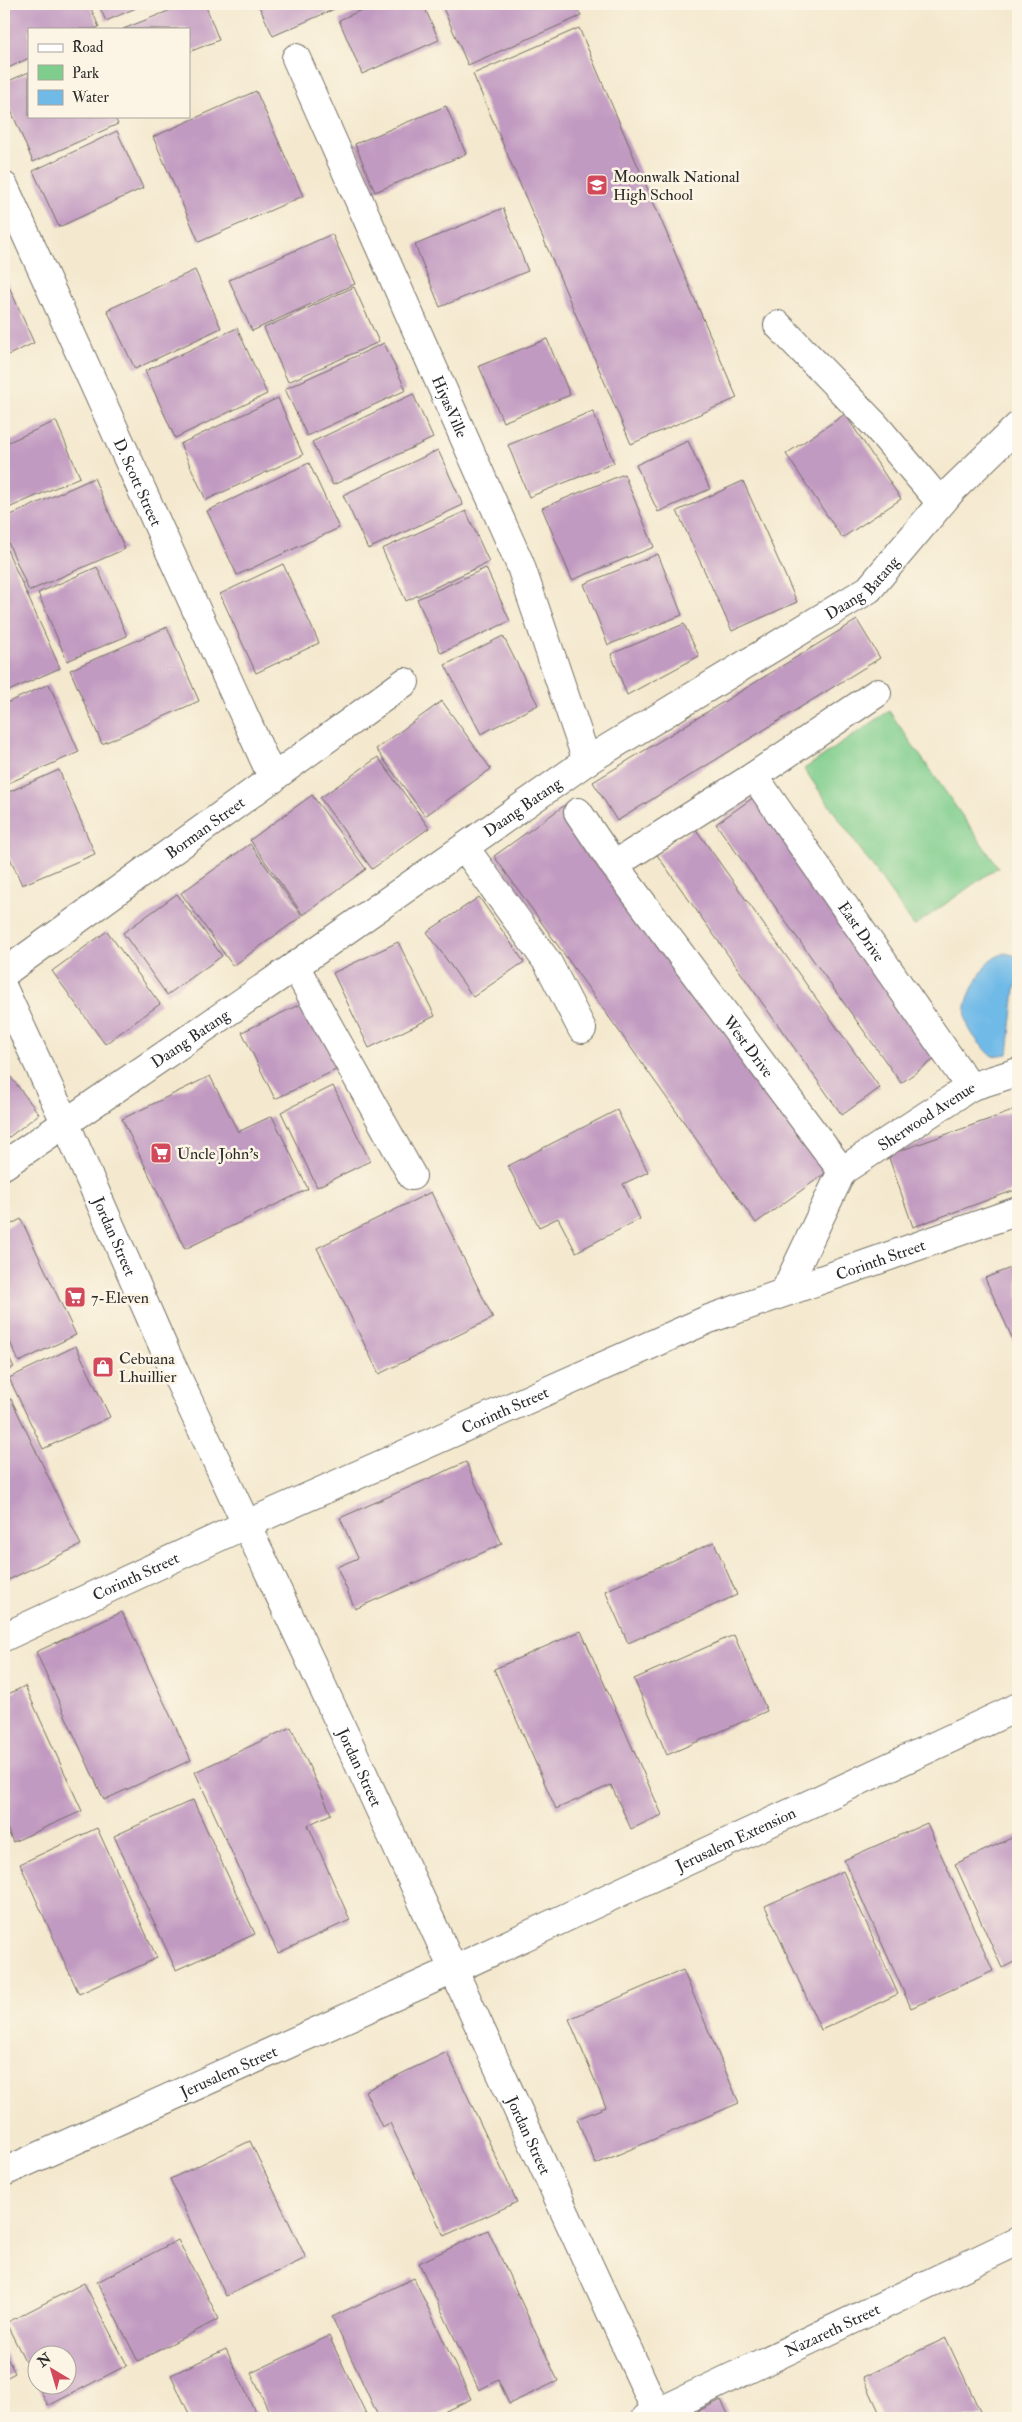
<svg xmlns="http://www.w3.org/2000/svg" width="1022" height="2422" font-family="'IM FELL Double Pica',serif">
	<rect width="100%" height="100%" fill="#fcf5e5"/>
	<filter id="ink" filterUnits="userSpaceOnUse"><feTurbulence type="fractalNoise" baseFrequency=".02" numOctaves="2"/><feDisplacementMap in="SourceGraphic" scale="10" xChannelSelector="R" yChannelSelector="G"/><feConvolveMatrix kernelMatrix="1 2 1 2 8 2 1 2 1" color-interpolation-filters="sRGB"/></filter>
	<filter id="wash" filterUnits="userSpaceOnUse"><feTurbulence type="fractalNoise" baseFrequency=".0096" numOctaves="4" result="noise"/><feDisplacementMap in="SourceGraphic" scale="20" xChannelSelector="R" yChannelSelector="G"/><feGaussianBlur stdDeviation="1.12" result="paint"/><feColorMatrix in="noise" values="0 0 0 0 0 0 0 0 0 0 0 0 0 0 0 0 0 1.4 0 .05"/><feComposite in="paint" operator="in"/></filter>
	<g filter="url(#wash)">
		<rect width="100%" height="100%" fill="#f4e9cf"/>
		<polygon fill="#7ecd8c" stroke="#547c5c" points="889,711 998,867 914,926 804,769"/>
		<path fill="#70bae8" stroke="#4e728a" d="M1005,953L1018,956V981L1015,989L1008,1054L992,1056C963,1029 957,1013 978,978C988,963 987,960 1005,953Z"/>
		<g id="blocks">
			<g fill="#c19ac1" fill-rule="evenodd">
				<polygon points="12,4 89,4 99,27 94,29 29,29 29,58 4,70 4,7"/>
				<polygon points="98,4 145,4 106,21"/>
				<polygon points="186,4 205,4 219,40 189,52 189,29 123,29"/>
				<polygon points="258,4 337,4 339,7 273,36"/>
				<polygon points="375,4 423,4 439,40 362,74 339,20"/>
				<polygon points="454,4 575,4 581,16 468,65 443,8"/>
				<polygon points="579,28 737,398 631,444 473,74"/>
				<polygon points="29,72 29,116 114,116 118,124 33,162 4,94 4,83"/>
				<polygon points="256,91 303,196 199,242 153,137"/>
				<polygon points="446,106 466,154 375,192 355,144"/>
				<polygon points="117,131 143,188 59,227 33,171"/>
				<polygon points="503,208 528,271 440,307 415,245"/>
				<polygon points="332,234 355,284 252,331 229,280"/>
				<polygon points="195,270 221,328 135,369 107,310"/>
				<polygon points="4,275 34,343 4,357"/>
				<polygon points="354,287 379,342 288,382 264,328"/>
				<polygon points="237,328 267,394 175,438 145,371"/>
				<polygon points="547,339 570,395 503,422 479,366"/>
				<polygon points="384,343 406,390 307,436 285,389"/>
				<polygon points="413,394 433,438 333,485 312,442"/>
				<polygon points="278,398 303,455 206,500 180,444"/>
				<polygon points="593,411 614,463 529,497 508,445"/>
				<polygon points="845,414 901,499 842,538 786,454"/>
				<polygon points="56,421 80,477 4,510 4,444"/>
				<polygon points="688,441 710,489 658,512 636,465"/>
				<polygon points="438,450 463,505 368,549 343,495"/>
				<polygon points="309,463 339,528 237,575 207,511"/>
				<polygon points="624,474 654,547 572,580 542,508"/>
				<polygon points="94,478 125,549 29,591 4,533 4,518"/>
				<polygon points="743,481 797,602 732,631 677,511"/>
				<polygon points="466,511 489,562 406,601 382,549"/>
				<polygon points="4,543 60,668 4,693"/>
				<polygon points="658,554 682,615 608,645 584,584"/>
				<polygon points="283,564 319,643 256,673 220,594"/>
				<polygon points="97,567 127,636 67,661 38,593"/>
				<polygon points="486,568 510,621 441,653 417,599"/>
				<polygon points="857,620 880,658 617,821 593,782"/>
				<polygon points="684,624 699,656 627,695 611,654"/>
				<polygon points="167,627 199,701 102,744 70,670"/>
				<polygon points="503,636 538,705 481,734 445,665"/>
				<polygon points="49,684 79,752 4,785 4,704"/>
				<polygon points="442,701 491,769 425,816 376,749"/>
				<polygon points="378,757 429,828 372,869 320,798"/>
				<polygon points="59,770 95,854 22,885 4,844 4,794"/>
				<polygon points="312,795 366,869 303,915 250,840"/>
				<polygon points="754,797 939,1056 901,1083 716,824"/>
				<polygon points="565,805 827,1172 756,1223 494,856"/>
				<polygon points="695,828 880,1088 842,1115 657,855"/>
				<polygon points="250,844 302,916 233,966 181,893"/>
				<polygon points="177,894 222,956 167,995 123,933"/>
				<polygon points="479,897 524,962 473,997 427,932"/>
				<polygon points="107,931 160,1004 105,1044 52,971"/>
				<polygon points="398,942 435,1016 369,1048 333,973"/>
				<polygon points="309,1000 342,1067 275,1099 242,1032"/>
				<polygon points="4,1068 39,1114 4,1141"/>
				<polygon points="210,1076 238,1132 272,1116 308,1189 185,1249 122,1119"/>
				<polygon points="333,1086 370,1161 317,1187 281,1112"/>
				<polygon points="1018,1109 1018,1189 913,1227 888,1155"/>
				<polygon points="617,1110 648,1172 623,1184 640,1219 576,1252 558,1218 539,1227 508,1166"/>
				<polygon points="431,1192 493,1318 379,1374 317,1248"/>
				<polygon points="21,1219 76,1335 19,1362 4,1329 4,1228"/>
				<polygon points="1018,1265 1018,1351 985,1278"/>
				<polygon points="76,1346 110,1417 43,1449 9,1378"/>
				<polygon points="4,1347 14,1367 4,1372"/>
				<polygon points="11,1399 81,1545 4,1582 4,1402"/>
				<polygon points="466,1462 502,1544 355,1609 337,1567 358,1558 340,1518"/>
				<polygon points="714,1542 737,1595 628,1643 605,1591"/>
				<polygon points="122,1612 191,1760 104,1800 36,1652"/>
				<polygon points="581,1631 662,1815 631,1829 611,1785 556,1809 494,1669"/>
				<polygon points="734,1635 767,1711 667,1755 634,1679"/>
				<polygon points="25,1686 82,1811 13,1842 4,1822 4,1696"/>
				<polygon points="291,1727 331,1814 308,1825 350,1920 278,1953 195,1772"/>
				<polygon points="193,1800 255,1934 176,1970 114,1836"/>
				<polygon points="927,1823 993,1971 911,2008 844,1860"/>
				<polygon points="97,1828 157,1958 79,1994 20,1864"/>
				<polygon points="1018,1835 1018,1960 1002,1968 955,1864"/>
				<polygon points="843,1871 898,1994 821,2030 765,1906"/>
				<polygon points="683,1970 739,2103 596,2164 577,2119 606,2107 569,2019"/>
				<polygon points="447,2052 517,2202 444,2236 390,2123 382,2127 365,2091"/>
				<polygon points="250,2141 306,2258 226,2296 170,2179"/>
				<polygon points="488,2230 558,2381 509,2404 498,2380 479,2390 419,2263"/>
				<polygon points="178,2240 219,2319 138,2361 97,2282"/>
				<polygon points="414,2278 471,2399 431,2418 379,2418 332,2317"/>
				<path d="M84,2283L127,2365L48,2406L6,2323ZM38,2354H68V2384H38Z"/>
				<polygon points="329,2336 368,2418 272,2418 251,2373"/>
				<polygon points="946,2338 983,2418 882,2418 863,2377"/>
				<polygon points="226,2349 258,2418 191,2418 171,2375"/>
				<polygon points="4,2352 15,2373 4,2379"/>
				<polygon points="721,2400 730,2418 683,2418"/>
			</g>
		</g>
	</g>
	<g filter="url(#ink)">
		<use href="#blocks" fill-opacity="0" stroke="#716e64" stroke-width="1"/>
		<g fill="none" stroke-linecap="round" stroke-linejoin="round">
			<g stroke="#716e64" stroke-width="30">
				<g id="minor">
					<path id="s1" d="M296,58L520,564L587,761"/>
					<path id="s2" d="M4,186L273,779"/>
					<polyline points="778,325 875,425 941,503"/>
					<path id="s3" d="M754,776L970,1087"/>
					<path id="s4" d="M578,812L614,865L842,1171"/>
					<polyline points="465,848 548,963 582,1029"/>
					<polyline points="614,865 754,776 877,693"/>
					<polyline points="295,966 412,1176"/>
					<path id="s5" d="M4,973L405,682"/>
					<path id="s6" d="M4,990L65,1122L166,1353L362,1771L657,2413"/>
					<path id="s7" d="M4,1165L295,966L587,761L869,589L953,489L1018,426"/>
					<path id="s8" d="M842,1171L970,1087L1018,1072"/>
					<polyline points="785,1291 842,1171"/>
					<path id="s9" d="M4,1637L247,1524L709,1319L1018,1211"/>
					<path id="s10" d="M4,2172L453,1970L1018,1707"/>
					<path id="s11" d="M646,2418L1018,2241"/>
				</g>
			</g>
			<use href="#minor" stroke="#fff" stroke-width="28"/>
		</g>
	</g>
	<defs>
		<g id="school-square" transform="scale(1.125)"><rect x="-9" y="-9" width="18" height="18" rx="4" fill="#d1495b" stroke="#fcf5e5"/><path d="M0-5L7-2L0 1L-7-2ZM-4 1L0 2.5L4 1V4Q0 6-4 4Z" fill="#fff"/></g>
		<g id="supermarket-square" transform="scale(1.125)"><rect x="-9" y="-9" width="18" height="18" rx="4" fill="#d1495b" stroke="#fcf5e5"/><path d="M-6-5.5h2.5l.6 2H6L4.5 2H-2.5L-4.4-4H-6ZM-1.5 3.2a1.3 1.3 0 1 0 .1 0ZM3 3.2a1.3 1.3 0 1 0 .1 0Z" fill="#fff"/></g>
		<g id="shop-square" transform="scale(1.125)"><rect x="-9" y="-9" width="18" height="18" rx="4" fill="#d1495b" stroke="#fcf5e5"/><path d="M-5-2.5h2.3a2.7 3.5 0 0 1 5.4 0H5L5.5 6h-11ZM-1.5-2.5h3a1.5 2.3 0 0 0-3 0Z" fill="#fff"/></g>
	</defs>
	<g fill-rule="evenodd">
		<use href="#school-square" x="597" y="185"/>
		<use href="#supermarket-square" x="161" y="1153"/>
		<use href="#supermarket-square" x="75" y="1297"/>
		<use href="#shop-square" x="103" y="1367"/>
	</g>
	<g text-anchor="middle" stroke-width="5" stroke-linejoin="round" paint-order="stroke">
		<g font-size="16" fill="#2b2b2b" stroke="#fcf5e5" text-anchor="start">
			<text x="613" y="182">Moonwalk National<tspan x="613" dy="18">High School</tspan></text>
			<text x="177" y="1159">Uncle John's</text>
			<text x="91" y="1303">7-Eleven</text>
			<text x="119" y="1364">Cebuana<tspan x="119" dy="18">Lhuillier</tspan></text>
		</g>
		<g font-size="16" fill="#2b2b2b" stroke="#fcf5e5">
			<text dy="6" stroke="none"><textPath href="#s1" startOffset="381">HiyasVille</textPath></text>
			<text dy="6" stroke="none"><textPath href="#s2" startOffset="325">D. Scott Street</textPath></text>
			<text dy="6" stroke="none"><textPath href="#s7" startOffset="1035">Daang Batang</textPath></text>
			<text dy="6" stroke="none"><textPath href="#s7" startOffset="630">Daang Batang</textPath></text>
			<text dy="6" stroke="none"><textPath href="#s5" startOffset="248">Borman Street</textPath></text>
			<text dy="6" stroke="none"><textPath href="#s3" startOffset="189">East Drive</textPath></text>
			<text dy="6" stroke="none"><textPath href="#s7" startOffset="225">Daang Batang</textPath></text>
			<text dy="6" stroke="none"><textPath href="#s4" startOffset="290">West Drive</textPath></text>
			<text dy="6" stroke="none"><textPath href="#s8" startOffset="101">Sherwood Avenue</textPath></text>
			<text dy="6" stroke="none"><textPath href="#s6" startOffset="270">Jordan Street</textPath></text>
			<text dy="6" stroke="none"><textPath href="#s9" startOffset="955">Corinth Street</textPath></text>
			<text dy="6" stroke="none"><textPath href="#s9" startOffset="550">Corinth Street</textPath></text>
			<text dy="6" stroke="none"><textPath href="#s9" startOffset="145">Corinth Street</textPath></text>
			<text dy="6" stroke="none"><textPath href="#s6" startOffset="855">Jordan Street</textPath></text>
			<text dy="6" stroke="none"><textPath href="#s10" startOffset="804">Jerusalem Extension</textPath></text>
			<text dy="6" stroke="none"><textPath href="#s10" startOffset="246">Jerusalem Street</textPath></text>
			<text dy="6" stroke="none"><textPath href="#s6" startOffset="1260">Jordan Street</textPath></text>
			<text dy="6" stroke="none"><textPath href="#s11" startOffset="206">Nazareth Street</textPath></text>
		</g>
	</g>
	<rect width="1022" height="2422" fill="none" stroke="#fcf5e5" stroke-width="20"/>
	<rect x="28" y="28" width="162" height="90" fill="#fcf5e5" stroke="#a8a49b"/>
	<rect x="38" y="44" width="25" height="8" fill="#ffffff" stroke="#a8a49b"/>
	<text x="72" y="52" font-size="15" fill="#2b2b2b">Road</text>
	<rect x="38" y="65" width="25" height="15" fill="#7ecd8c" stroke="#a8a49b"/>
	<text x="72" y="78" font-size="15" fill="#2b2b2b">Park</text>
	<rect x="38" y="90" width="25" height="15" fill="#70bae8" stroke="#a8a49b"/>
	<text x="72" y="102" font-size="15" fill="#2b2b2b">Water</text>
	<g transform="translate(52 2370) rotate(322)"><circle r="24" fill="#fcf5e5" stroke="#a8a49b"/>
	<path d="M0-4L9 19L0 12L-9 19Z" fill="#d1495b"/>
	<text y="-8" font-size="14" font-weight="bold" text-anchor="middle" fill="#2b2b2b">N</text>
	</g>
</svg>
